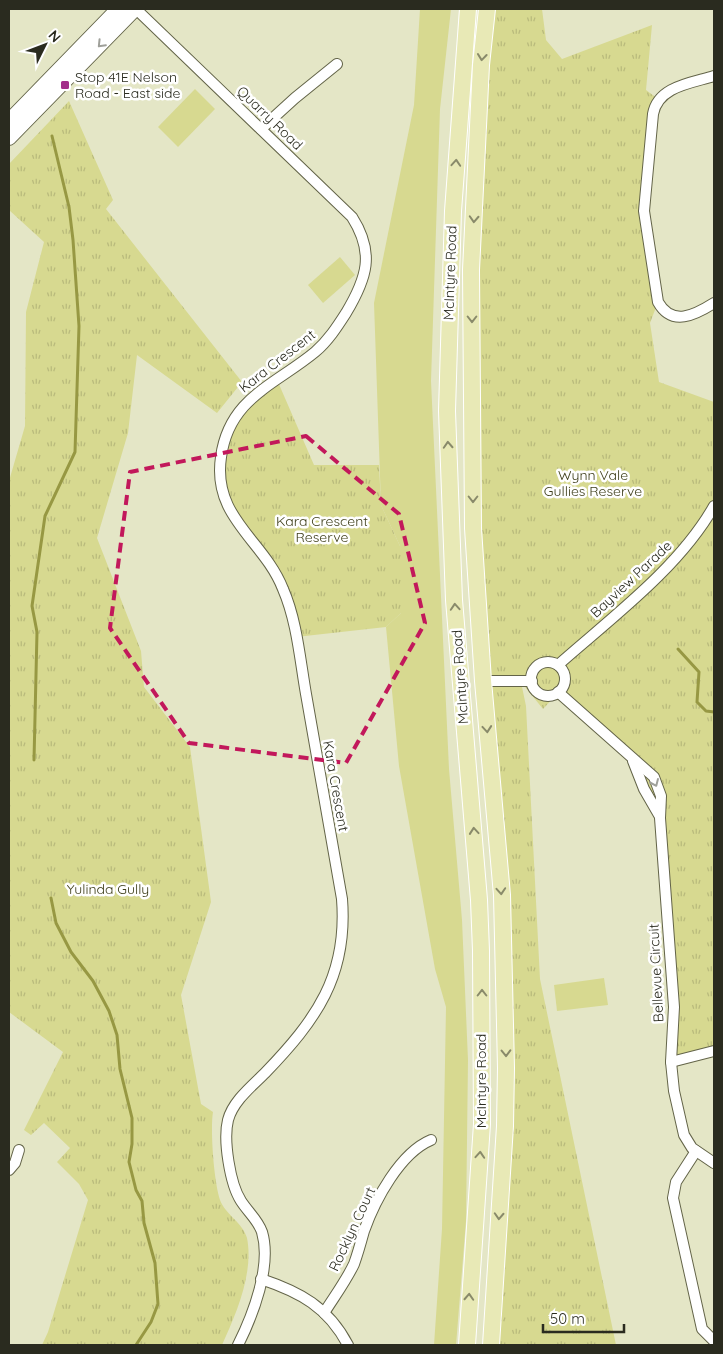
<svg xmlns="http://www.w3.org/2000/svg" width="723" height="1354" font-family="Quicksand,sans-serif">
	<defs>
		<pattern id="park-tufts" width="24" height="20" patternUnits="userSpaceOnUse" patternTransform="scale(1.25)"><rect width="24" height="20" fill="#d7d990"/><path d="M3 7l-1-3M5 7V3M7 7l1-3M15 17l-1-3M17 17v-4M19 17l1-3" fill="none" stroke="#b9ba7c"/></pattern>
	</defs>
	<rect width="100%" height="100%" fill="#e4e6c6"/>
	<g fill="#d7d990">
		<polygon points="420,9 451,9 440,109 431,381 449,769 462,920 468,1060 466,1221 456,1345 434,1345 442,1229 446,1007 435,969 399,766 386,627 401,613 400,546 381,505 374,303 414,105"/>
		<polygon points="195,89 215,109 178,147 158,127"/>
		<polygon points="340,257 355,275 323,303 308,285"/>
		<polygon points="604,978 608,1005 557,1011 554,985"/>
	</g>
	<g fill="url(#park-tufts)">
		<polygon points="487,9 542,9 546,40 562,59 652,25 646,90 658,99 644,211 658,302 650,323 659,382 714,402 714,1051 671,1062 674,1007 660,818 631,758 558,693 543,709 521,682 526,706 540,979 616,1345 491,1345 506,1068 476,597 481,65"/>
		<path d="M69,101L113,200L106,209L242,382L217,413L137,355L128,433L97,538L141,651L144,687L190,747L211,902L181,995L201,1104L213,1112C210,1130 214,1182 220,1200C225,1214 243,1223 247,1238C254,1273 236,1314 222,1345H42L48,1332L88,1200L79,1184L57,1162L70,1148L44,1123L31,1135L24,1130L63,1052L9,1012V481L25,426L26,312L44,242L9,210V164Z"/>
		<polygon points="278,382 314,465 379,465 381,505 400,546 406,586 401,613 386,627 296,637 286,597 238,525 220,469 238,412"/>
	</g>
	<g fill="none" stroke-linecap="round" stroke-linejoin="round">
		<g stroke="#979843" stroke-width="3">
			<polyline points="678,649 699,672 697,702 706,711 714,712"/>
			<polyline points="34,760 37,632 32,606 45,516 75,452 79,326 73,240 69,207 52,136"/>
			<polyline points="51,898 56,923 71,952 93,981 109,1011 117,1035 120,1069 132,1118 132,1144 129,1162 136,1190 142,1201 144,1223 155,1263 158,1304 151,1322 136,1345"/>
		</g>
		<g stroke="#636448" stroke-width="12">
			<g id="minor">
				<path d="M136,9L352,217C375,253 367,278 346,313C337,327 328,341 315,352C275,385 229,398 221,457C212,518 264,540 283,589C297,621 300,660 306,694C318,762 330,831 342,899C348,976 316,1020 265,1073C252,1086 233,1101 228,1120C223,1140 230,1184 241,1201C248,1212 258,1220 262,1232C272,1266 253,1315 238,1345"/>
				<path d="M714,76C692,83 658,86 653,114L644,211L658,302C672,327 695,315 714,303"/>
				<polyline points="261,129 295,98 337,64"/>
				<circle cx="548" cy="679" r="17"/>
				<path d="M558,665C611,618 679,568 714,506"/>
				<polyline points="483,681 532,681"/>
				<polyline points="558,692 654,777 661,796 660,818 674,1007 671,1062 674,1091 684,1135 692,1148 714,1163"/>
				<polyline points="633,761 644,789 659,815"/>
				<polyline points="671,1062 714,1051"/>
				<polyline points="696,1151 676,1182 673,1198 702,1329 714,1341"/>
				<polyline points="9,1170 15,1163 19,1150"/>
				<path d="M261,1279C300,1292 328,1307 348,1345"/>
				<path d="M324,1313C334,1297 346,1281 354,1264C358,1253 361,1242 364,1231C375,1200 400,1153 431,1140"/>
			</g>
		</g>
		<g stroke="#636448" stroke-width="16">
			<g id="secondary">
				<polyline points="9,121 118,9"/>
				<polyline points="9,138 135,9"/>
			</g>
		</g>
		<g stroke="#fff" stroke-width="18">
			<g id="primary">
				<polyline points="487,9 481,65 471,270 473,528 483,681 502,895 506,1068 505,1126 491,1345"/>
				<polyline points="467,1345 482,1124 481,951 479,900 454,600 447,411 453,211 468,9"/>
			</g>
		</g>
		<use href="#minor" stroke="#fff" stroke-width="10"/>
		<use href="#secondary" stroke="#fff" stroke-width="14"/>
		<use href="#primary" stroke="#e8e9b6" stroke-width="16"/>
	</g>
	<defs><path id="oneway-chevron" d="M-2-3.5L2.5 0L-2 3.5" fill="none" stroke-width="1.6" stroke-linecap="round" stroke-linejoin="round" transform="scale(1.25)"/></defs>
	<g stroke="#9fa09a">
		<use href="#oneway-chevron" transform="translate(101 44) rotate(134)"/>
		<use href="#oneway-chevron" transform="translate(655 783) rotate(66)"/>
	</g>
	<g stroke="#898a6a">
		<use href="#oneway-chevron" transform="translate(482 57) rotate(96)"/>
		<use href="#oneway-chevron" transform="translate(456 163) rotate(-86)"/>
		<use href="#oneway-chevron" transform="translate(474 219) rotate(93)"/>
		<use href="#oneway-chevron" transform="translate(472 319) rotate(90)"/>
		<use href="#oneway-chevron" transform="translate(448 445) rotate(-93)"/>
		<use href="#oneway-chevron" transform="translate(473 499) rotate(90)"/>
		<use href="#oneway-chevron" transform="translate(455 607) rotate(-94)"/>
		<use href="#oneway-chevron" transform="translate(487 729) rotate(85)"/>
		<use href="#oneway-chevron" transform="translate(474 831) rotate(-95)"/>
		<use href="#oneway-chevron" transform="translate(501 891) rotate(86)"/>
		<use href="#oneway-chevron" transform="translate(482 993) rotate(-90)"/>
		<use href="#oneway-chevron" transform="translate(506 1053) rotate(89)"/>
		<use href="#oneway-chevron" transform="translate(480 1155) rotate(-86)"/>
		<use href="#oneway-chevron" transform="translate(499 1216) rotate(93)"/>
		<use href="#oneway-chevron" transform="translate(469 1297) rotate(-87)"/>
	</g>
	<path fill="none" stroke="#c2185b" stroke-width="4" stroke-dasharray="10 6" stroke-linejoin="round" d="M306,436L399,514L425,623L346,763L189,743L110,628L130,472Z"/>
	<rect fill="#a32f8a" stroke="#fff" stroke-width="2" x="60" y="80" width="10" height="10" rx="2.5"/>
	<g text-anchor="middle" stroke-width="5" stroke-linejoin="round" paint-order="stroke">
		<g font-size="14" fill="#2a2b1f" stroke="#fff" text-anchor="start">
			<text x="75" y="82">Stop 41E Nelson<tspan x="75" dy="16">Road - East side</tspan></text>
		</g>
		<g font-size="14" fill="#2a2b1f" stroke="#fff">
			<text transform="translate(270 118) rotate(44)" y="5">Quarry Road</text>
			<text transform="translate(450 273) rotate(-88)" y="5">McIntyre Road</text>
			<text transform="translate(277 361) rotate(-38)" y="5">Kara Crescent</text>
			<text transform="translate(631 579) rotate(-43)" y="5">Bayview Parade</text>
			<text transform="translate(460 677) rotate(-94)" y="5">McIntyre Road</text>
			<text transform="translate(336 786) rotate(80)" y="5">Kara Crescent</text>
			<text transform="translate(656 973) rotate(-93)" y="5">Bellevue Circuit</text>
			<text transform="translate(481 1081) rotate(-90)" y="5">McIntyre Road</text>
			<text transform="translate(352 1229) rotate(-65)" y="5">Rocklyn Court</text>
		</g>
		<g font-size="14" fill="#3d3d19" stroke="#fff">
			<text x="593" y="480">Wynn Vale<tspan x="593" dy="16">Gullies Reserve</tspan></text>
			<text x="322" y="526">Kara Crescent<tspan x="322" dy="16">Reserve</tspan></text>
			<text x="108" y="894">Yulinda Gully</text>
		</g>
	</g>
	<rect width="723" height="1354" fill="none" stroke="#2a2b1f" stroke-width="20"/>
	<g transform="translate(45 45) rotate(48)" stroke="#ffffff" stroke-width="4" paint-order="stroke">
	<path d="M0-4L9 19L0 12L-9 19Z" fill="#2a2b1f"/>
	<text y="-8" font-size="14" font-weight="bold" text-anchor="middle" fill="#2a2b1f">N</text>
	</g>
	<path d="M543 1324v8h81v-8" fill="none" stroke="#2a2b1f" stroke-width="2.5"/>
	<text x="550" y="1324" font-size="15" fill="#2a2b1f" stroke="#ffffff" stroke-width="4" paint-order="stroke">50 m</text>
</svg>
